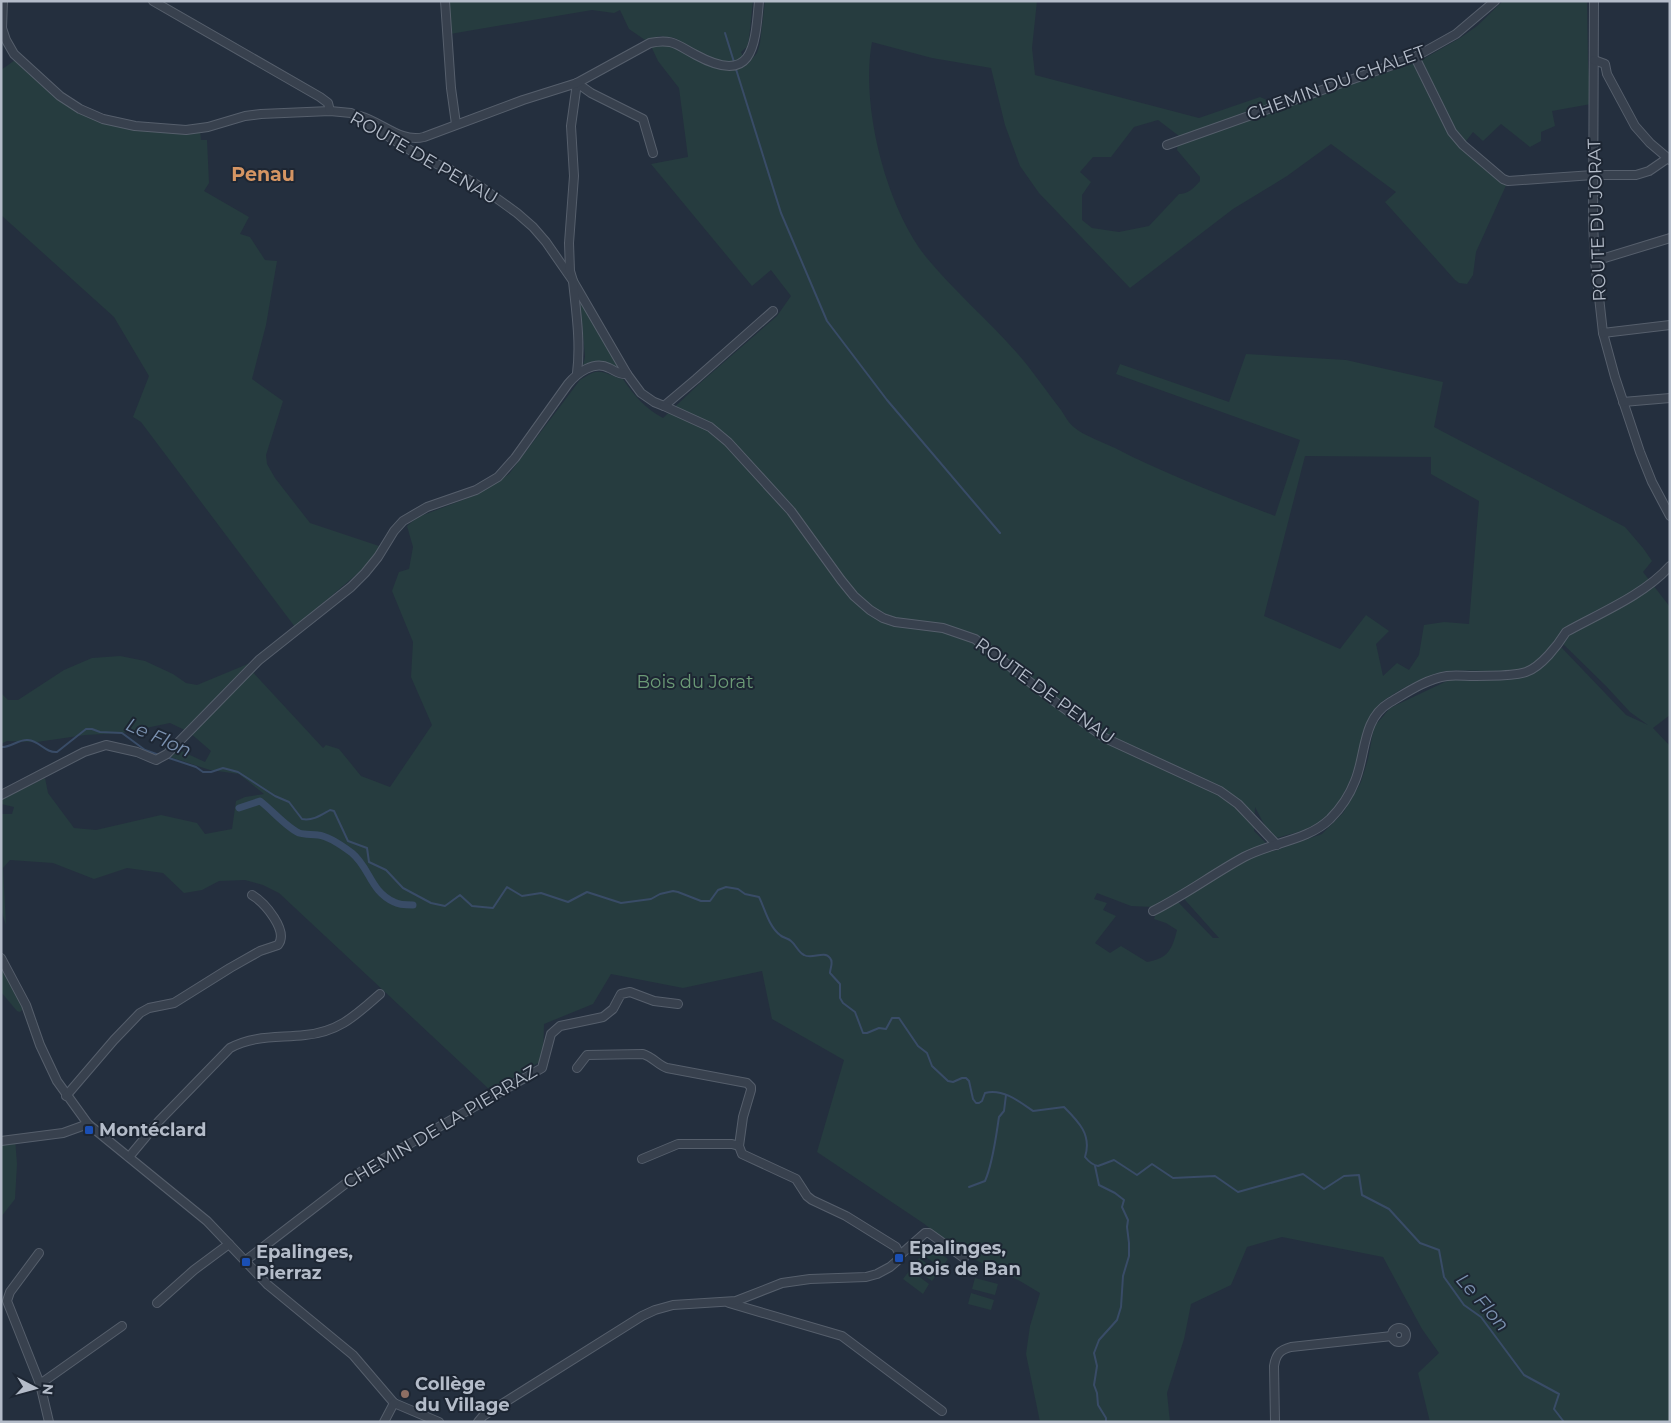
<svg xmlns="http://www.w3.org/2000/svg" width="1671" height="1423" font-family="Montserrat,sans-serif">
	<rect width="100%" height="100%" fill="#242f3e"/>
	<g fill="#263c3f" fill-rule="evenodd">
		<path d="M448,1H753L749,39L747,47L741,52L747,65L757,53L760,43L765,1H1037L1032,48L1035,75L1199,118L1260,97L1276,104L1281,108L1418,62L1460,38L1477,26L1503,1H1587L1588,63L1591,104L1552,111L1555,126L1541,132V141L1530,147L1501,124L1483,141L1473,132L1463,145L1508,181L1476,252L1473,275L1467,284L1459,283L1455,280L1385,202L1396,192L1331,144L1287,176L1233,209L1130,288L1039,193L1020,166L1005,125L991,68L932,58L872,42C860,105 886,207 926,257C954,291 988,320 1017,353C1033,371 1046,391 1061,410C1065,416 1069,424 1075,428C1083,435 1104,443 1115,448C1167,475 1221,495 1275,516L1300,440L1116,374L1120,364L1229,402L1246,354L1346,360L1443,382L1434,427L1625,527L1643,548L1652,561L1643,572L1670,607V715L1653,728L1670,746V1422H1430L1418,1373L1439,1353L1422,1329L1383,1257L1282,1237L1247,1247L1231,1285L1191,1304L1184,1339L1167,1393L1170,1422H1040L1026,1354L1030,1326L1040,1293L1020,1281L965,1255L923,1223L817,1152L844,1060L772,1019L762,971L683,988L611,974L593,1004L544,1024L543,1060L491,1091L279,893L263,885L245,880L219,881L202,890L184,893L163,873L127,868L94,879L53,863L10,860L3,868L6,925L1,910V814H12L14,807L1,804V800L45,778L48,793L74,828L96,830L161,815L197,823L205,834L232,829L236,801L245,797L264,794L239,774L210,770L170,757L179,750L205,762L211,751L189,732L170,723L122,733L85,735L37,742L7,741L1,744V693L8,700H18L64,670L92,658L120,656L145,661L173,674L186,683L197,685L255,661L249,668L323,748L326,745L339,749L361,776L390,787L432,725L411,677L413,642L392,591L399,572L409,569L413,547L407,526L418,517L476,495L509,474L580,380C585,377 591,373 595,372C605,370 614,378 623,379C635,397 645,408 663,418L699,384L777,316L791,296L771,270L752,286L651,164L688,157L679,88L658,61L651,46C684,39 697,70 726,69L720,61L697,52L675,38L660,36L645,40L629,29L620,10L614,13L592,10L450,34ZM1158,120L1179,136L1177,150L1200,177V181C1194,188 1188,194 1179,194L1149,226L1119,232L1092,228L1082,220V195L1091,182L1080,172L1093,157H1111L1134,127ZM1305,456L1431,457V474L1479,501L1469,624L1444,622L1424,625L1419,655L1409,670L1397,663L1383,676L1376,644L1389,631L1366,615L1340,649L1264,616ZM1559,640L1606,686L1630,712L1648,725L1626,715L1561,647L1530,674L1492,679L1449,680L1390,708L1374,727L1368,759L1361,782L1343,813L1322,834L1274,851L1254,831L1255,807L1265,826L1277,838C1290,834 1305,831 1316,824C1342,808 1354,775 1360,747C1364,729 1368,713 1383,701C1399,690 1428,673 1448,671C1470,669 1507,675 1527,667C1540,661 1550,650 1559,640ZM1178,892L1219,938H1213L1179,903L1176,902L1156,913L1154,919L1166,923L1177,930C1172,949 1169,958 1147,962L1121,946L1110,953L1095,943L1116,916L1103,910L1107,903L1094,899L1097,893L1131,906L1153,907Z"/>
		<polygon points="15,60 52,92 87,117 124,128 180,133 200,131 201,140 207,140 209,183 204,191 249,217 240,234 250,237 265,260 277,261 266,325 252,379 283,401 266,455 267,464 275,478 310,523 382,547 378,556 295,627 141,422 133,417 149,376 114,317 1,215 1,70"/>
		<path d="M580,299L619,368C606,360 596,359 583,365L585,357Z"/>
		<polygon points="1,965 22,1003 23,1009 20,1012 17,1011 1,992"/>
		<polygon points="1,1138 15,1138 17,1164 15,1199 1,1217"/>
		<polygon points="928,1245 948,1259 941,1268 922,1254"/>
		<polygon points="919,1258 939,1272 932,1281 912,1267"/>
		<polygon points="910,1270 929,1284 923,1294 903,1279"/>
		<polygon points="975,1278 998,1284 995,1295 972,1289"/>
		<polygon points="971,1293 994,1300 991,1310 968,1304"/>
	</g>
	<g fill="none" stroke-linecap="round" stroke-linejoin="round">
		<g stroke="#394c67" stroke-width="2">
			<polyline points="725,33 734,62"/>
			<polyline points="735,66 781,213 827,321 887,400 1000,533"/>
			<path d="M1,747C11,748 18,739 28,740C40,741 45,753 57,752L86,729H92L100,732L122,733L145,750L159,755"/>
			<path d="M166,757L196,767L203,772H211L223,768L238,772L275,796L289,802L302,819C313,821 321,815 330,810L334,811L348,841L367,848L369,862L386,870L403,888L431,903L445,906L460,895L472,906L493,908L507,887L522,896L541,893L568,902L587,892L621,903L651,899L660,894L673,891L678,892L701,901H710L718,890L726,887L738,889L745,894L759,897C765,909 769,927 780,935C783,938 788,938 791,941C796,945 798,952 804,955C812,960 824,950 830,958C834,962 830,968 830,973L840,984V998L843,1003L855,1012L863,1033H867L879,1028L886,1029L892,1018H899L918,1046L927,1053L932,1066L948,1081L953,1082L962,1078H966L969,1081L973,1099L976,1103H979L982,1101L985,1093C1002,1088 1019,1101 1033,1111L1064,1107C1079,1122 1092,1135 1085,1157C1089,1162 1092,1165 1098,1166L1114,1160L1137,1175L1152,1164L1173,1178L1215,1176L1238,1192L1303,1174L1324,1189L1344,1176L1359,1175L1362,1195L1389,1209L1420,1243L1439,1250L1444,1277L1464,1305L1481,1317L1524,1375L1559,1394L1554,1409L1564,1422"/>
			<polyline points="1095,1166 1099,1185 1115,1193 1124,1200 1122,1207 1128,1220 1127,1227 1129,1243 1129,1256 1123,1276 1121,1307 1117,1320 1099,1340 1094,1353 1097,1366 1094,1385 1097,1393 1098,1405 1106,1418 1106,1422"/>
			<path d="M969,1187L985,1181C993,1163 996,1136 999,1117L1004,1111L1006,1095"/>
		</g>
		<path stroke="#394c67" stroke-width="7" d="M239,808L260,801C272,810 286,827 299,833C305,835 312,834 318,835C328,836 344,847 352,853C370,868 370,891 394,902C399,905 407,905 413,905"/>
		<g stroke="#565f6c" stroke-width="10">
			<g id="minor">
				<polyline points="3,1 2,28 6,40 14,54 60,96 80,109 103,119 135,126 186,130 208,127 245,116 261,114 330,111 351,113 421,157 455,172 481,187 517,213 533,227 546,242 573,281 627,374 641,393 654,402 664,406 696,379 773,311"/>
				<polyline points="153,1 320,97 328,103 330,111"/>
				<polyline points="445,1 451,88 456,124"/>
				<polyline points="1594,1 1593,224 1595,261 1603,333 1615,377 1640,452 1652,482 1670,516"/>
				<polyline points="1415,57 1452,132 1463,145 1503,179 1508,181 1593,175 1636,175 1649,171 1668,158"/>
				<polyline points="1594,60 1605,64 1607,74 1635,126 1650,143 1670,160"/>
				<path d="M577,83L571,126L574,176L569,243L570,271L573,281C576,311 581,343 577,373"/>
				<polyline points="577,83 591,93 643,119 653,153"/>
				<path d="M360,116C382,122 400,143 424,137L523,100L577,83L650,43C672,38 677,45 696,55C753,86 755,47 759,1"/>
				<polyline points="1167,145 1415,57 1456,34 1495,1"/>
				<polyline points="1595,261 1670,238"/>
				<polyline points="1603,333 1670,325"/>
				<polyline points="1623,402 1670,398"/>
				<polyline points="664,406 710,427 728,442 791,511 841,580 854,596 870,610 883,618 895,622 943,628 975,639 1054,701 1105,738 1220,791 1238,804 1277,845"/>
				<path d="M1,795L84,752L106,745L137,752L156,760L167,754L259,660L351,587L365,573L378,557L394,531L403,521L427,507L476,490L498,477L515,458L568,384C577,373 594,360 609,368C616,371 619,375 627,374"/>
				<path d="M1153,911C1185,895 1213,874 1244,857C1272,842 1307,841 1330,819C1340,809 1350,794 1355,781C1366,755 1362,719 1389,703C1406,693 1426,679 1447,676C1455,675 1465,676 1473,676C1490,675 1510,677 1526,672C1541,667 1558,645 1566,632C1600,613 1644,595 1670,566"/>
				<polyline points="1,958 26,1005 40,1045 57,1081 88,1124 207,1221 268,1285 353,1355 394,1403"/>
				<path d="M577,1068L587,1055L643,1054C653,1057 658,1065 667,1068L747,1083L751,1087V1090L743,1117L739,1146L742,1154L796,1179L807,1196L812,1200L846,1216L896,1247L900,1255"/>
				<path d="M66,1096L114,1040L140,1013L149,1008L174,1003L230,968L260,951L278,945C289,931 265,903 252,895"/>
				<polyline points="1,1141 63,1133 88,1124"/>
				<path d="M129,1157L159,1121L230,1048C254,1035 278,1038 305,1035C339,1032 356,1015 380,994"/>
				<polyline points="642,1159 678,1144 732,1144 739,1146"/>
				<polyline points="39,1253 10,1292 7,1301 40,1384 49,1422"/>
				<polyline points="245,1261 362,1171 542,1068 551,1034 560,1026 603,1017 613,1009 621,994 630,992 654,1001 678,1004"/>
				<polyline points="157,1303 194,1270 229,1244"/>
				<polyline points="729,1303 842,1336 942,1411"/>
				<circle cx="1399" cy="1335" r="7"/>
				<polyline points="40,1384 122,1326"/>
				<polyline points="394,1403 439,1422"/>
				<polyline points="384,1422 394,1403"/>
				<polyline points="478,1422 483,1416 642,1316 655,1310 673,1305 736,1301 782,1283 810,1279 866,1277 877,1274 890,1267 897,1261 900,1255 925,1233 929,1233 964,1258"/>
				<path d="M1275,1422L1274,1366C1276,1354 1280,1350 1291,1347L1392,1336"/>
			</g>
		</g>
		<use href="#minor" stroke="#38414e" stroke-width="8"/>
	</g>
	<g fill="#1a4fb4" stroke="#1d2633" stroke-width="2">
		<rect x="84" y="1125" width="10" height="10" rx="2.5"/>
		<rect x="894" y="1253" width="10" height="10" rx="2.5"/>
		<rect x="241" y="1257" width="10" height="10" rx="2.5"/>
	</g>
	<circle fill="#8d6e63" stroke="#1d2633" stroke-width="2" cx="405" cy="1394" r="5"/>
	<g text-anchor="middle" stroke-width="4" stroke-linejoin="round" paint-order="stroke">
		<g font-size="18" fill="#b4bcc9" stroke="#1d2633">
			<text transform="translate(1336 83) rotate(-20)" y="6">CHEMIN DU CHALET</text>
			<text transform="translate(424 158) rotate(30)" y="6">ROUTE DE PENAU</text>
			<text transform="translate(1597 220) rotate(-92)" y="6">ROUTE DU JORAT</text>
			<text transform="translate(1045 691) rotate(36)" y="6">ROUTE DE PENAU</text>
			<text transform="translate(440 1127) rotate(-31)" y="6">CHEMIN DE LA PIERRAZ</text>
		</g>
		<g font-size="18" fill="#6b9a76" stroke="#1d2633">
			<text x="695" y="688">Bois du Jorat</text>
		</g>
		<g font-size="18" font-weight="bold" fill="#b4bcc9" stroke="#1d2633" text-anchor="start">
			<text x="99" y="1136">Montéclard</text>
			<text x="909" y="1254">Epalinges,<tspan x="909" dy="21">Bois de Ban</tspan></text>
			<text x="256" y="1258">Epalinges,<tspan x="256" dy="21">Pierraz</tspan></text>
			<text x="415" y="1390">Collège<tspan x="415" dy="21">du Village</tspan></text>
		</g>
		<g font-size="19" font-weight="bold" fill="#d59563" stroke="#1d2633">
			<text x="263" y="181">Penau</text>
		</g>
		<g font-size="19" font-style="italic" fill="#7c92b1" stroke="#1d2633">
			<text transform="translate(159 737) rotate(24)" y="7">Le Flon</text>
			<text transform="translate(1483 1302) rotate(49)" y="7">Le Flon</text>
		</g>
	</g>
	<rect width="1671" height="1423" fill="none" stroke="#b4bcc9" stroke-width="5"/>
	<g transform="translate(35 1388) rotate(96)" stroke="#1d2633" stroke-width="4" paint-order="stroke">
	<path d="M0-4L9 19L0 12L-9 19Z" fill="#b4bcc9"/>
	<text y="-8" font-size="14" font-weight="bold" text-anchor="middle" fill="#b4bcc9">N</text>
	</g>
</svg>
